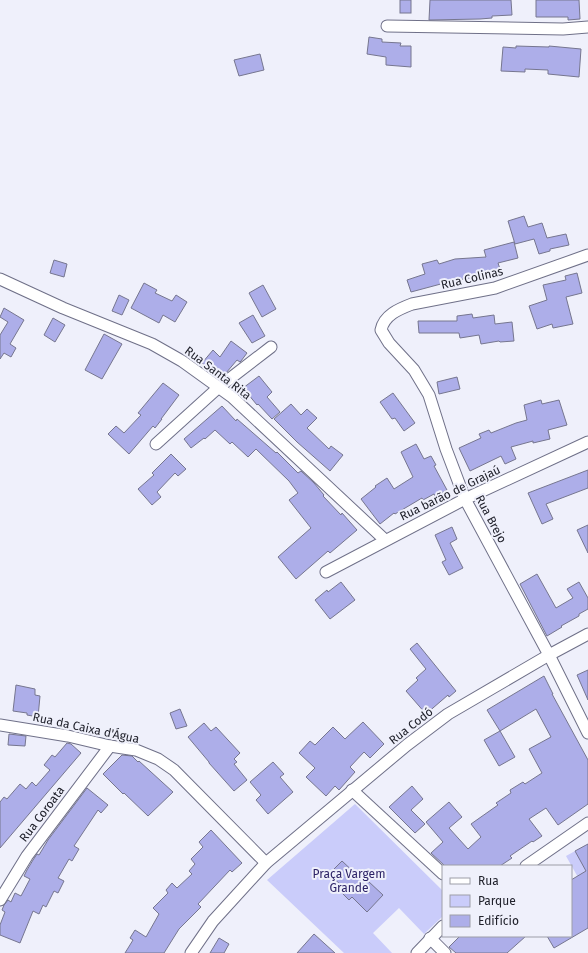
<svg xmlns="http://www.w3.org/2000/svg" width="588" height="953" font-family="'Fira Sans',sans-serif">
	<rect width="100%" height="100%" fill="#eff0fb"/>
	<g fill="#caccfa">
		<polygon points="355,804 443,891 443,916 424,934 399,908 373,933 392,953 344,953 267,880"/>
		<polygon points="588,844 588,895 566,856"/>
	</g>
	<g fill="#adaee9" stroke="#76768f">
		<rect x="400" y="0" width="11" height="13"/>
		<polygon points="430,0 511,0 512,15 492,16 492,18 480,19 429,20"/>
		<polygon points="536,0 579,0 580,19 568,20 568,17 536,17"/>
		<polygon points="369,37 382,39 382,42 401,43 400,46 411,46 411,67 386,65 386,57 367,54"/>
		<polygon points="516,46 549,47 549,46 581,49 579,77 548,74 548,70 525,69 525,72 501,71 503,47 516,48"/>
		<polygon points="260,54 264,70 239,76 234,60"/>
		<polygon points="524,216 528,227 542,223 547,238 566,234 569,245 550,249 550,251 539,254 534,239 515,244 508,221"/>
		<polygon points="514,242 518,258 498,263 500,269 475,277 452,281 411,292 407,280 425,274 422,264 437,260 439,264 455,259 486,257 484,250"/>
		<polygon points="54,260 67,264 64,277 50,273"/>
		<polygon points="577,273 582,293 566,297 573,324 553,328 552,324 537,329 529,306 547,300 543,285 566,280 565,276"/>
		<polygon points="144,283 157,290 155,293 172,301 176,295 187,302 175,322 163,315 159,323 131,308"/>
		<polygon points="263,285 276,309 262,317 249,293"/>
		<polygon points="119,295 129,300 122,315 112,311"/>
		<polygon points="4,308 24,320 10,344 16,348 11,357 4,353 0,359 0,335 8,322 0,317"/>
		<polygon points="472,314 473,318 494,315 495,324 512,322 514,341 500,342 499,341 481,344 479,335 460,338 459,333 419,333 418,321 457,321 457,316"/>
		<polygon points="253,315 265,336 252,343 239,323"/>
		<polygon points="53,318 65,325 55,342 44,335"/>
		<polygon points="104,334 122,344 102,379 85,370"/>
		<polygon points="231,341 247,353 241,361 240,362 237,360 226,373 220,378 202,363 213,350 220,357"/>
		<polygon points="259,376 272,392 267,397 280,412 272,419 258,404 257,405 243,388"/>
		<polygon points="457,377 460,389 439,394 437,382"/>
		<polygon points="163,383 179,395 161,419 162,419 155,428 153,426 129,454 108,434 116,426 124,433 141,415 138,413"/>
		<polygon points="393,393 415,423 404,431 395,418 392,419 380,402"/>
		<polygon points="541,400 542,404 559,400 567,425 548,430 550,439 533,443 533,441 511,447 516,459 505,464 501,456 470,471 459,448 481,438 479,434 489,430 491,433 516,423 527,420 524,405"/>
		<polygon points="291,404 301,415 307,409 317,418 307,428 329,449 331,446 343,455 330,471 297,442 274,419"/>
		<polygon points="222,406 236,421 237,419 276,453 277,452 298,473 301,471 314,483 324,495 323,496 341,515 342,513 357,530 330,553 328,551 296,579 278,557 311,528 289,500 298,493 289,481 256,449 248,457 232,442 230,444 215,430 205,439 204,438 191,448 184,439"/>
		<polygon points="416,444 424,459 431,456 436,465 434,466 447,490 435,496 434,494 423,500 422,498 395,514 394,513 380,524 361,499 376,487 375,486 387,478 394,489 413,477 401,452"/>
		<polygon points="171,454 186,469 178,476 175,473 157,492 161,497 152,505 138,489 154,475 152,473"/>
		<polygon points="588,470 588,488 546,504 553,519 542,524 528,493"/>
		<polygon points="588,525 588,553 577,530"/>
		<polygon points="452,527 457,539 450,543 463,568 449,575 442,562 446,560 435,535"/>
		<polygon points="537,574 556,608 573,598 567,589 579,582 588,598 588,609 579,614 579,616 561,626 562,627 547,636 520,584"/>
		<polygon points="341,582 355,600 330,619 315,600 327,590 328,592"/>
		<polygon points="417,643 456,691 449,697 448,695 426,714 406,691 418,680 416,678 426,669 410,649"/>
		<polygon points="588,670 588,700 577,675"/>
		<polygon points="544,676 553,694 552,694 588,760 588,804 558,825 546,808 529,819 542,836 533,842 532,841 510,856 512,858 500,866 445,866 431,853 443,842 426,822 449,802 462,817 449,828 468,849 481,837 471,824 498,805 496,803 511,793 510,790 523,782 525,784 542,773 529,749 551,737 536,709 500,731 487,710"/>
		<polygon points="16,685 35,689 35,695 40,696 38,717 27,715 27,713 13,711"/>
		<polygon points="180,709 187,726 176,729 170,713"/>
		<polygon points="363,722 384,744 370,758 364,752 350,767 355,772 339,790 335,786 326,796 306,777 315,768 299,753 310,741 315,745 333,727 345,739"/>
		<polygon points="204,723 211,731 216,727 240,753 234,759 237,762 234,764 247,780 234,791 209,763 209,762 188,737"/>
		<polygon points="500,731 515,757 499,766 484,740"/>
		<polygon points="9,734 26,736 25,746 8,745"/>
		<polygon points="67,743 71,744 81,753 0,848 0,802 4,797 7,799 20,784 26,789 32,782 36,786 50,770 44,765 52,755 55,757"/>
		<polygon points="122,755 132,756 138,762 139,761 173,792 148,816 124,793 123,794 103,774"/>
		<polygon points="273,762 284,774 280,777 293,792 268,814 256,800 261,795 250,782"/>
		<polygon points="412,786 423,799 411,810 425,824 415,833 389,807"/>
		<polygon points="87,788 108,805 101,813 98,810 74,846 79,849 72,861 69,859 58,878 64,881 58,893 54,891 46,907 43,905 39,914 33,911 20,943 0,935 0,925 5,912 2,910 4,905 8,900 11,902 15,893 21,896 30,879 24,876 27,870 33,860 37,854 39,855 48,840"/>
		<polygon points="211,830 242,863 232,872 230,870 198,904 201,907 179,929 164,953 125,953 133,940 130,938 135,930 146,937 159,914 153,908 168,893 166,890 172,883 177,888 192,874 189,871 195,864 191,859 203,847 199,842"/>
		<polygon points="588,844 588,928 554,948 547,936 571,936 571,880 586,871 575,851"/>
		<polygon points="342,861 357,875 361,871 369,879 368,881 383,895 367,912 352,897 349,900 341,892 344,888 329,874"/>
		<polygon points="314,934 335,953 297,953"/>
		<polygon points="460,936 526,936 507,953 456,953 449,947"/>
		<polygon points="219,938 229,944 224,953 210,953"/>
	</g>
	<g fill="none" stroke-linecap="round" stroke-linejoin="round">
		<g stroke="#6f7088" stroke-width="13">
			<g id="minor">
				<polyline points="387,26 563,29 588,27"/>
				<path d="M588,255L495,288L412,304C399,309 384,315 381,330L389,343L414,370L429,395L446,449L465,499L549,655L588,733"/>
				<polyline points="0,279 63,308 152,344 182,361 232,397 385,540"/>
				<polyline points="156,444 219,387 271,347"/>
				<polyline points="326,572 465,499 588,442"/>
				<polyline points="0,725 68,736 110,746 136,750 158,759 174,770 266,863"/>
				<polyline points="352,790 443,874"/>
				<polyline points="526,866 588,823"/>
				<polyline points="0,900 27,856 110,746"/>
				<polyline points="430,938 445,953"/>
				<polyline points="191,953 213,921 266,863 407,745 448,714 549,655 588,634"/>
				<polyline points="417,953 443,926"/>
			</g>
		</g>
		<use href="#minor" stroke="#fff" stroke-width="11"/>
	</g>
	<g text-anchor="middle" stroke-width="4" stroke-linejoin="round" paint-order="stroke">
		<g font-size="12" fill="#21222c" stroke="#eff0fb">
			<text transform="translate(472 278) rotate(-13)" y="4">Rua Colinas</text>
			<text transform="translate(218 373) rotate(37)" y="4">Rua Santa Rita</text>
			<text transform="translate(450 493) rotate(-26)" y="4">Rua barão de Grajaú</text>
			<text transform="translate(491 519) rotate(62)" y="4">Rua Brejo</text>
			<text transform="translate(411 726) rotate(-38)" y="4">Rua Codó</text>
			<text transform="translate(86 728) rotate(12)" y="4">Rua da Caixa d'Água</text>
			<text transform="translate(42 814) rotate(-53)" y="4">Rua Coroata</text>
		</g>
		<g font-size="12" fill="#2c2266" stroke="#eff0fb">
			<text x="349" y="878">Praça Vargem<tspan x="349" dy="14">Grande</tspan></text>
		</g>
	</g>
	<rect x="442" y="865" width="130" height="72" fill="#eff0fb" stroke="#9d9ea8"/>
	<rect x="450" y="878" width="20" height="6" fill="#ffffff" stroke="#9d9ea8"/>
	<text x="478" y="885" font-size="12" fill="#21222c">Rua</text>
	<rect x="450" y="895" width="20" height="12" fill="#caccfa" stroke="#9d9ea8"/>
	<text x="478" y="905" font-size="12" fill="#21222c">Parque</text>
	<rect x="450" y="915" width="20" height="12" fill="#adaee9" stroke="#9d9ea8"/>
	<text x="478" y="925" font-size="12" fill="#21222c">Edifício</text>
</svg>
